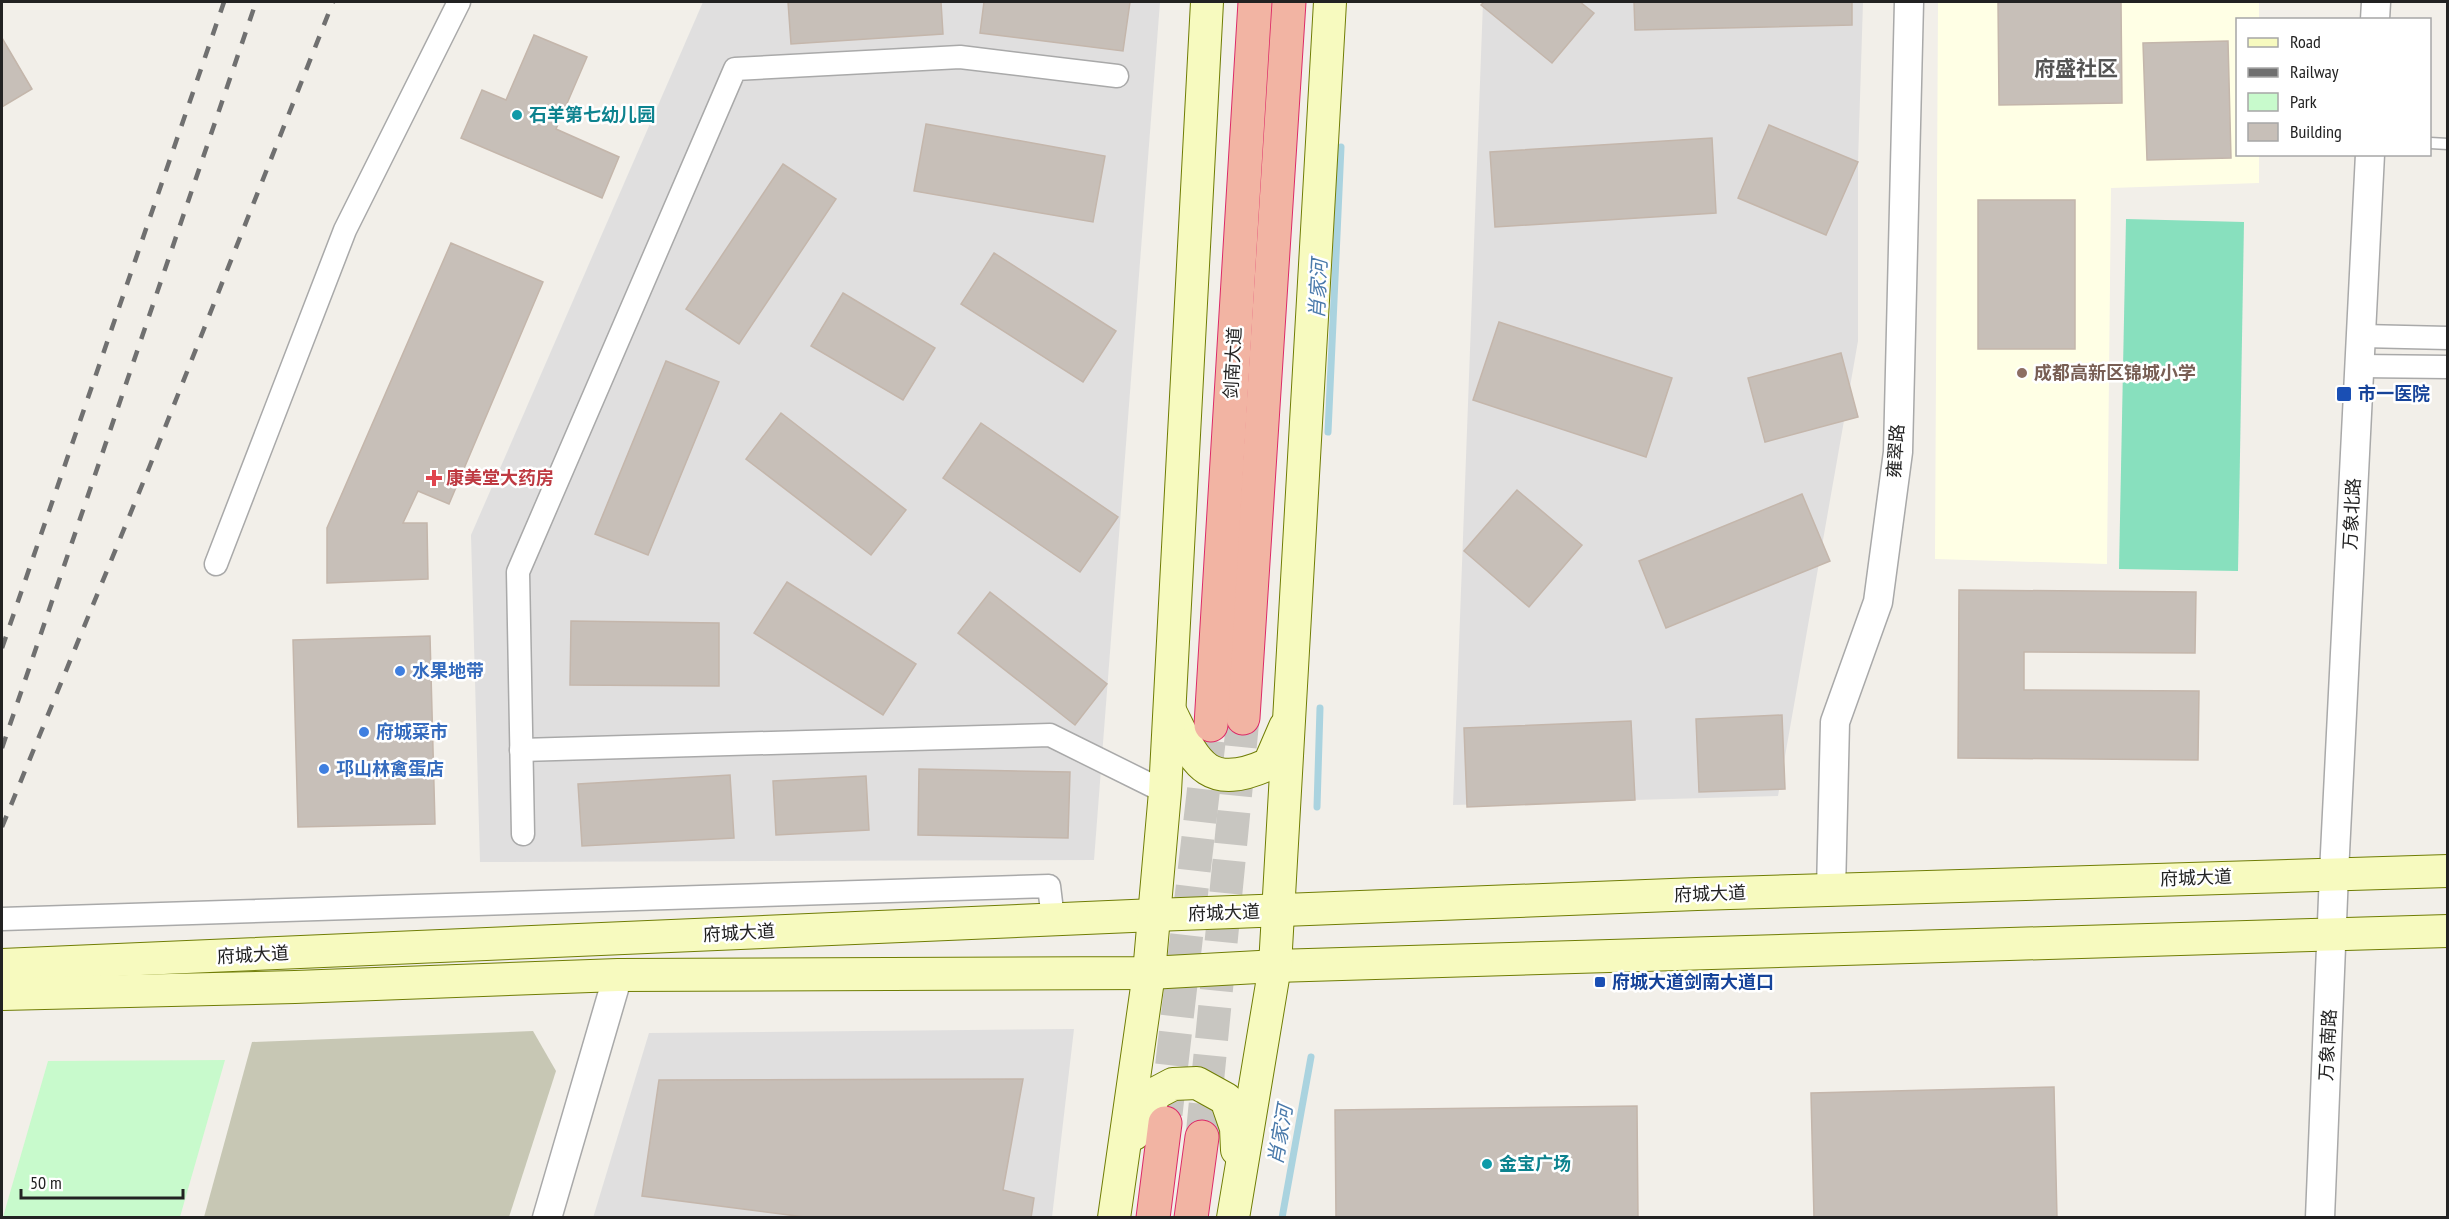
<svg xmlns="http://www.w3.org/2000/svg" width="2449" height="1219" font-family="'PT Sans Narrow','Noto Sans SC',sans-serif">
	<rect width="100%" height="100%" fill="#f2efe9"/>
	<g fill="#e0dfdf">
		<polygon points="703,2 1160,2 1094,860 480,862 471,535"/>
		<polygon points="1483,2 1863,2 1858,162 1858,341 1778,796 1453,805"/>
		<polygon points="1074,1029 1052,1217 593,1218 649,1033"/>
	</g>
	<polygon fill="#ffffe5" points="1938,2 2259,2 2259,19 2238,20 2238,154 2259,155 2259,183 2111,188 2107,564 1935,559"/>
	<polygon fill="#c7c7b4" points="533,1031 556,1071 509,1217 204,1217 252,1042"/>
	<polygon fill="#c8facc" points="225,1060 180,1217 3,1217 48,1061"/>
	<polygon fill="#88e0be" points="2126,219 2244,222 2238,571 2119,569"/>
	<g fill="none" stroke-linecap="round" stroke-linejoin="round">
		<g stroke="#aad3df" stroke-width="7">
			<polyline points="1328,432 1341,147"/>
			<polyline points="1317,807 1320,708"/>
			<polyline points="1282,1218 1311,1057"/>
		</g>
	</g>
	<g fill="#c7bfb8" stroke="#c4b6ab" stroke-width="1.5">
		<polygon points="788,2 941,2 943,34 791,44"/>
		<polygon points="984,2 1130,2 1123,51 980,33"/>
		<polygon points="1484,2 1580,2 1594,13 1552,63 1481,5"/>
		<polygon points="1634,2 1852,2 1852,25 1635,30"/>
		<polygon points="1998,2 2121,2 2122,103 1999,105"/>
		<polygon points="534,35 587,57 556,129 619,157 602,198 461,138 482,90 506,100"/>
		<polygon points="2,38 32,89 2,107"/>
		<polygon points="2228,41 2231,158 2147,160 2143,43"/>
		<polygon points="926,124 1105,156 1093,222 914,191"/>
		<polygon points="1769,125 1858,162 1826,235 1738,198"/>
		<polygon points="1712,138 1716,213 1495,227 1490,152"/>
		<polygon points="783,164 836,199 739,344 686,309"/>
		<rect x="1978" y="200" width="97" height="149"/>
		<polygon points="451,243 543,282 449,504 418,491 403,523 427,523 428,579 327,583 327,528"/>
		<polygon points="994,253 1116,331 1083,382 961,304"/>
		<polygon points="843,293 935,348 903,400 811,346"/>
		<polygon points="1499,322 1672,378 1646,457 1473,400"/>
		<polygon points="1841,353 1858,417 1765,442 1748,378"/>
		<polygon points="666,361 719,382 648,555 595,534"/>
		<polygon points="781,413 906,510 871,555 746,459"/>
		<polygon points="981,423 1118,517 1080,572 943,478"/>
		<polygon points="1517,490 1582,545 1529,607 1464,551"/>
		<polygon points="1802,494 1830,561 1666,628 1639,561"/>
		<polygon points="787,582 916,664 883,715 754,633"/>
		<polygon points="1959,590 2196,592 2195,653 2024,652 2024,690 2199,691 2198,760 1958,758"/>
		<polygon points="990,592 1107,684 1075,725 958,633"/>
		<polygon points="571,621 719,623 719,686 570,685"/>
		<polygon points="430,636 435,824 298,827 293,640"/>
		<polygon points="1782,715 1785,789 1699,792 1696,719"/>
		<polygon points="1631,721 1635,800 1467,807 1464,728"/>
		<polygon points="919,769 1070,772 1068,838 918,835"/>
		<polygon points="730,775 734,838 582,846 578,784"/>
		<polygon points="866,776 869,830 776,835 773,781"/>
		<polygon points="1023,1079 1003,1190 1034,1198 1031,1218 812,1218 642,1196 659,1080"/>
		<polygon points="2054,1087 2057,1218 1814,1218 1811,1093"/>
		<polygon points="1637,1106 1638,1218 1336,1218 1335,1110"/>
	</g>
	<g fill="none" stroke-linecap="round" stroke-linejoin="round">
		<g stroke="#c8c6c1" stroke-width="33" stroke-dasharray="33 16" stroke-linecap="butt">
			<polyline points="1166,1114 1211,725"/>
			<polyline points="1202,1137 1243,718"/>
		</g>
		<g stroke="#a9a9a9" stroke-width="13">
			<polyline id="service" points="2430,143 2448,144"/>
		</g>
		<g stroke="#a9a9a9" stroke-width="25">
			<g id="minor">
				<polyline points="2362,336 2448,338"/>
				<polyline points="2360,366 2448,367"/>
				<polyline points="216,564 345,230 459,2"/>
				<polyline points="521,750 1050,735 1165,792"/>
				<polyline points="523,834 518,572 735,69 960,57 1117,76"/>
				<polyline points="2,919 1049,886 1053,919"/>
			</g>
		</g>
		<g stroke="#a9a9a9" stroke-width="31">
			<g id="tertiary">
				<polyline points="2375,20 2376,2"/>
				<polyline points="1831,891 1835,722 1878,602 1898,452 1909,2"/>
				<polyline points="547,1218 618,975"/>
				<polyline points="2320,1218 2334,873 2370,154"/>
			</g>
		</g>
		<g stroke="#707d05" stroke-width="34">
			<g id="secondary">
				<path d="M1170,711C1195,761 1205,793 1269,764L1285,727"/>
				<polyline points="2,965 1155,915 1697,894 2448,871"/>
				<polyline points="2,994 295,987 618,975 1149,973 1275,966 2448,931"/>
				<polyline points="1134,1134 1156,1093 1173,1084 1197,1083 1226,1099 1236,1128 1237,1150"/>
				<polyline points="1114,1218 1149,973 1165,792 1207,2"/>
				<polyline points="1233,1218 1275,966 1330,2"/>
			</g>
		</g>
		<g stroke="#dc2a67" stroke-width="35">
			<g id="trunk">
				<polyline points="1243,718 1289,2"/>
				<polyline points="1211,725 1255,2"/>
				<polyline points="1153,1218 1165,1123"/>
				<polyline points="1191,1218 1202,1137"/>
			</g>
		</g>
		<use href="#service" stroke="#fff" stroke-width="10"/>
		<use href="#minor" stroke="#fff" stroke-width="22"/>
		<use href="#tertiary" stroke="#fff" stroke-width="28"/>
		<use href="#secondary" stroke="#f7fabf" stroke-width="32"/>
		<use href="#trunk" stroke="#f2b4a3" stroke-width="33"/>
		<g stroke="#707070" stroke-width="4.5" stroke-dasharray="12 12" stroke-linecap="butt">
			<polyline points="2,648 224,2"/>
			<polyline points="2,748 256,2"/>
			<polyline points="2,827 149,468 333,2"/>
		</g>
	</g>
	<g fill="#0f9aa8" stroke="#fff" stroke-width="2">
		<circle cx="517" cy="115" r="6"/>
		<circle cx="1487" cy="1164" r="6"/>
	</g>
	<circle fill="#8d6e63" stroke="#fff" stroke-width="2" cx="2022" cy="373" r="6"/>
	<g fill="#1a4fb4" stroke="#fff" stroke-width="2">
		<rect x="2336" y="386" width="16" height="16" rx="3"/>
		<rect x="1594" y="976" width="12" height="12" rx="3"/>
	</g>
	<path fill="#e0444e" stroke="#fff" stroke-width="2" d="M431 469h6v6h6v6h-6v6h-6v-6h-6v-6h6z"/>
	<g fill="#3f7fe0" stroke="#fff" stroke-width="2">
		<circle cx="400" cy="671" r="6"/>
		<circle cx="364" cy="732" r="6"/>
		<circle cx="324" cy="769" r="6"/>
	</g>
	<g text-anchor="middle" stroke-width="5" stroke-linejoin="round" paint-order="stroke">
		<g font-size="18" font-weight="bold" fill="#0d838f" stroke="#fff" text-anchor="start">
			<text x="529" y="121">石羊第七幼儿园</text>
			<text x="1499" y="1170">金宝广场</text>
		</g>
		<g font-size="18" fill="#222" stroke="#fff">
			<text transform="translate(1233 363) rotate(-87)" y="6">剑南大道</text>
			<text transform="translate(1896 451) rotate(-86)" y="6">雍翠路</text>
			<text transform="translate(2352 514) rotate(-87)" y="6">万象北路</text>
			<text transform="translate(2196 878) rotate(-2)" y="6">府城大道</text>
			<text transform="translate(1710 894) rotate(-2)" y="6">府城大道</text>
			<text transform="translate(1224 913) rotate(-2)" y="6">府城大道</text>
			<text transform="translate(739 933) rotate(-3)" y="6">府城大道</text>
			<text transform="translate(253 955) rotate(-3)" y="6">府城大道</text>
			<text transform="translate(2328 1045) rotate(-87)" y="6">万象南路</text>
		</g>
		<g font-size="18" font-weight="bold" fill="#785e54" stroke="#fff" text-anchor="start">
			<text x="2034" y="379">成都高新区锦城小学</text>
		</g>
		<g font-size="18" font-weight="bold" fill="#164399" stroke="#fff" text-anchor="start">
			<text x="2358" y="400">市一医院</text>
			<text x="1612" y="988">府城大道剑南大道口</text>
		</g>
		<g font-size="18" font-weight="bold" fill="#be3a42" stroke="#fff" text-anchor="start">
			<text x="446" y="484">康美堂大药房</text>
		</g>
		<g font-size="18" font-weight="bold" fill="#366cbe" stroke="#fff" text-anchor="start">
			<text x="412" y="677">水果地带</text>
			<text x="376" y="738">府城菜市</text>
			<text x="336" y="775">邛山林禽蛋店</text>
		</g>
		<g font-size="20" font-style="italic" fill="#4a7aab" stroke="#fff">
			<text transform="translate(1318 289) rotate(-87)" y="7">肖家河</text>
			<text transform="translate(1280 1135) rotate(-80)" y="7">肖家河</text>
		</g>
		<g font-size="21" font-weight="bold" fill="#555" stroke="#fff">
			<text x="2076" y="76">府盛社区</text>
		</g>
	</g>
	<rect width="2449" height="1219" fill="none" stroke="#222222" stroke-width="6"/>
	<rect x="2236" y="18" width="195" height="138" fill="#ffffff" stroke="#a7a7a7" stroke-width="1.5"/>
	<rect x="2248" y="38" width="30" height="9" fill="#f7fabf" stroke="#a7a7a7" stroke-width="1.5"/>
	<text x="2290" y="48" font-size="18" fill="#222222">Road</text>
	<rect x="2248" y="68" width="30" height="9" fill="#707070" stroke="#a7a7a7" stroke-width="1.5"/>
	<text x="2290" y="78" font-size="18" fill="#222222">Railway</text>
	<rect x="2248" y="93" width="30" height="18" fill="#c8facc" stroke="#a7a7a7" stroke-width="1.5"/>
	<text x="2290" y="108" font-size="18" fill="#222222">Park</text>
	<rect x="2248" y="123" width="30" height="18" fill="#c7bfb8" stroke="#a7a7a7" stroke-width="1.5"/>
	<text x="2290" y="138" font-size="18" fill="#222222">Building</text>
	<path d="M21 1189v9h162v-9" fill="none" stroke="#222222" stroke-width="3"/>
	<text x="30" y="1189" font-size="18" fill="#222222" stroke="#ffffff" stroke-width="4.5" paint-order="stroke">50 m</text>
</svg>
